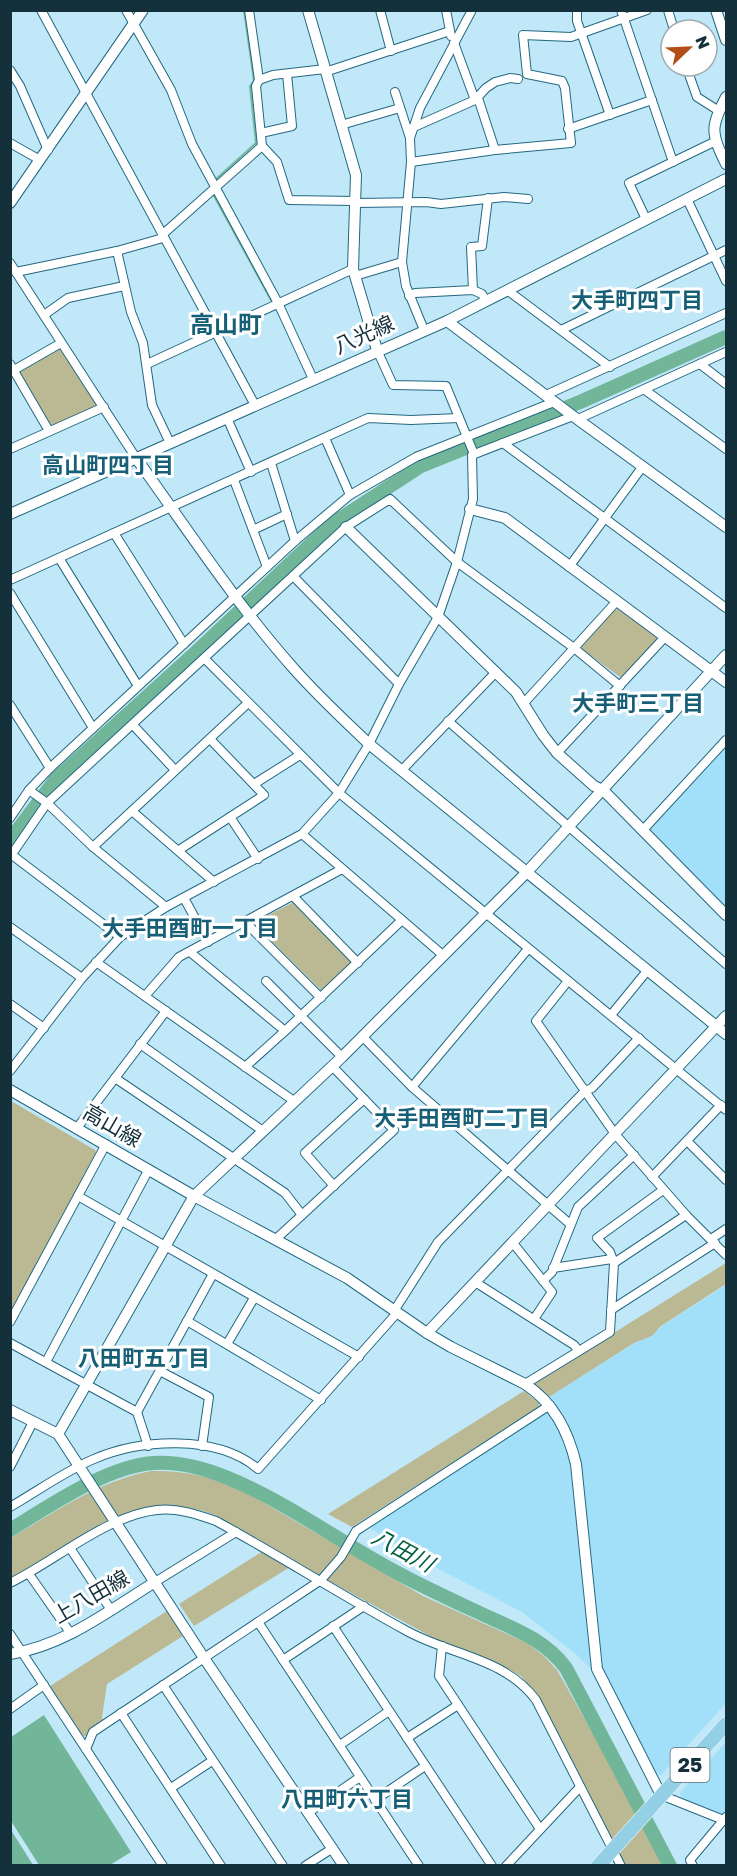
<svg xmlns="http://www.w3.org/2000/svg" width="737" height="1876" font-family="'Golos Text','Noto Sans JP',sans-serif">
	<rect width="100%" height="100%" fill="#c1e8f9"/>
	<g fill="#a2dff8">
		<polygon points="726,745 726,909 651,831 651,827"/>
		<polygon points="726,1285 726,1703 661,1775 656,1774 602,1671 579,1452 567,1421 549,1397 635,1343 652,1336 662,1326"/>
		<polygon points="545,1411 548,1412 559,1429 570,1463 591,1669 577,1655 522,1612 431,1565 371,1529 371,1524"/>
		<polygon points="726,1742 726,1815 682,1799 680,1793"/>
	</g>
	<g fill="#bbb994">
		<polygon points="58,349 61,349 96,403 96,407 53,426 49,425 20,373 21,369"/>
		<polygon points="618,609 656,637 656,641 623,677 620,677 582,649 581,646 614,610"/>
		<polygon points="294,902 354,963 322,991 253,923"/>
		<polygon points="11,1101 95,1150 97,1154 11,1313"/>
		<polygon points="726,1263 726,1284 661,1326 652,1336 634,1343 549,1397 535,1385 535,1382"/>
		<polygon points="524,1391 539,1403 539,1407 352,1527 328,1514"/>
		<path d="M151,1471C181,1470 206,1476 234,1485L423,1596L527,1643L544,1656L557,1670L634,1806L662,1865H624L541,1702L521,1676L501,1665L439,1641L329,1581L215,1515C130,1483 81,1541 11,1578V1538C56,1511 99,1481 151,1471Z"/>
		<polygon points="263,1551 290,1567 194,1626 179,1604"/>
		<polygon points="167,1611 183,1636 107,1684 102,1717 103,1720 91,1728 89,1736 83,1736 50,1686"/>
	</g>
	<g fill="#72b699">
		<polygon points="44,1715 131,1852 110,1865 39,1865 11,1821 11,1737"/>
		<polygon points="11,1830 33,1865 11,1865"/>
	</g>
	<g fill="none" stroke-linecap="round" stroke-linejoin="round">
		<g stroke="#72b699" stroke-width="2">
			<polyline points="215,180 256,143 250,86 254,81 244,10"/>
			<polyline points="213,194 271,300"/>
		</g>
		<g stroke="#72b699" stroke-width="14">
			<polyline points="10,840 56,779 194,654 332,524 421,466 580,402 726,337"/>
			<path d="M10,1530C49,1506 108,1466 153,1463C180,1461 204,1468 228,1478C287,1502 338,1541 394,1571C423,1587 454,1601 484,1615C516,1630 544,1639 566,1668L670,1866"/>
		</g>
		<g stroke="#236881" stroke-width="10">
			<g id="minor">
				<polyline points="41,10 255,405"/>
				<polyline points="126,10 171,90 192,144 278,303 313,379"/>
				<polyline points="380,10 391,51"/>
				<polyline points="446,10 451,36"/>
				<polyline points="577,10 577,21 610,115"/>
				<polyline points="621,10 673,162"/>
				<polyline points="668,10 674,30"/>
				<polyline points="454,43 475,100"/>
				<polyline points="686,66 697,97 719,111"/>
				<polyline points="10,70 20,86 48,150"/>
				<polyline points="325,72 450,31"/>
				<polyline points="259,80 273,75 325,69"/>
				<polyline points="395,92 410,138"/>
				<polyline points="478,98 495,150"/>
				<polyline points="341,125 400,108"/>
				<polyline points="414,127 475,100 486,88 495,82 510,78 518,79"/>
				<polyline points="568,129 652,100"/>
				<polyline points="261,133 292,126 287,74"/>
				<polyline points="10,143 40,160"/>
				<polyline points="262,146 277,162 289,200 356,201"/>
				<polyline points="411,162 495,150 571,143 565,88 562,81 527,74 523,35 571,37 647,10"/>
				<polyline points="687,199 726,281"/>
				<polyline points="356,203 426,202 441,204 504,197 528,199"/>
				<polyline points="646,219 629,183 716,141"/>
				<polyline points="162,235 262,146 256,86 259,80 249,10"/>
				<polyline points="117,251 131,312 143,343 152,405 170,443"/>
				<polyline points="10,263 136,458"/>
				<polyline points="16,272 117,251 163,238"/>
				<polyline points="355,276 402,262"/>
				<polyline points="473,290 471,247 482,246 488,198"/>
				<polyline points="507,290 610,367"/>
				<polyline points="409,296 415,293 473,290 482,294 486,301"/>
				<polyline points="44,315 68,298 124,286"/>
				<polyline points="424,330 406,286 402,262 411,162 410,138 420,108 472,10"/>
				<polyline points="561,330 726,250"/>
				<polyline points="377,350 393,385 446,386 474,454"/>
				<polyline points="10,364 49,431"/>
				<polyline points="147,364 353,269"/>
				<polyline points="700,364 726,384"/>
				<polyline points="14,370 61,343"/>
				<polyline points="645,390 726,449"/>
				<polyline points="546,395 726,313"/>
				<polyline points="227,418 251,472"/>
				<polyline points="578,419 726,352"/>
				<polyline points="325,438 350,495"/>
				<polyline points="503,443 726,608"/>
				<polyline points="10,449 104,407"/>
				<polyline points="271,463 295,541"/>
				<polyline points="234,480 267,567"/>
				<polyline points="253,530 287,514"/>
				<polyline points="114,533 184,644"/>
				<polyline points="59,558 138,686"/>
				<polyline points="569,567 643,466"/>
				<polyline points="293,576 399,684"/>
				<polyline points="10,580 368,418 411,420 459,418"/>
				<polyline points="10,593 93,728"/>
				<polyline points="205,659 339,793 726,1110"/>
				<polyline points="524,703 616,602"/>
				<polyline points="10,705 50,768"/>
				<polyline points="448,721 726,964"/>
				<polyline points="133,725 175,770"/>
				<polyline points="557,753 665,637"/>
				<polyline points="402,770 496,672"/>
				<polyline points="254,784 300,755"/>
				<polyline points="29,790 47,803 93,847 166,907"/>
				<polyline points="132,811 214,882"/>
				<polyline points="230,817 258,859"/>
				<polyline points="10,818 29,790 50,768 295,541 350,495 416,457 554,402"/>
				<polyline points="643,830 726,740"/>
				<polyline points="302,834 444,956"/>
				<polyline points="93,847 248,703"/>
				<polyline points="179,850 264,795 210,739"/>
				<polyline points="12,855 120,937"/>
				<polyline points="10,857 47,803 346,527 390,499 457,562 574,648 620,686"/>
				<polyline points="293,896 358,963"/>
				<polyline points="184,898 208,942"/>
				<polyline points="245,922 321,998"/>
				<polyline points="10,927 82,978"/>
				<polyline points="190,952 285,1031"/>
				<polyline points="96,962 294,1101"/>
				<polyline points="266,981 342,1057"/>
				<polyline points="568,981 536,1021 615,1134 686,1215 726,1255"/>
				<polyline points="145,996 179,957 342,869"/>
				<polyline points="10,1004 44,1028"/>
				<polyline points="611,1015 647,971"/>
				<polyline points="363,1037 412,1087 570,1224"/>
				<polyline points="140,1044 263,1131"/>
				<polyline points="245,1067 285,1031 402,920"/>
				<polyline points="10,1071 82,978 120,937 166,907 302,834 339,793 369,744 399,684 438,617 457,562 473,499 472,455 573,416"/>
				<polyline points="115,1078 285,1193 302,1215"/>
				<polyline points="412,1087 528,949"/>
				<polyline points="77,1128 166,1011"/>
				<polyline points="687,1141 726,1180"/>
				<polyline points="652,1177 721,1105"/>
				<polyline points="334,1186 305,1153 364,1099"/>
				<polyline points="78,1196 359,1357"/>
				<polyline points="276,1239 394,1130 332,1066"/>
				<polyline points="711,1239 726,1229"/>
				<polyline points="513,1243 552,1292 534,1319"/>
				<polyline points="614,1263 686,1215"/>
				<polyline points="553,1268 612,1259"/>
				<polyline points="543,1281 552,1272 578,1207 634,1155"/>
				<polyline points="475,1282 574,1345 579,1351"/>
				<polyline points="611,1310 715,1243"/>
				<polyline points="394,1311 438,1242 585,1091 592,1088 639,1038"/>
				<polyline points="187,1321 321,1400"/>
				<polyline points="10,1322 106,1144"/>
				<polyline points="10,1343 137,1412 148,1446"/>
				<polyline points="227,1344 254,1298"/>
				<polyline points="46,1362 149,1169"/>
				<polyline points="160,1371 209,1397 202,1446"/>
				<polyline points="525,1384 610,1332 614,1263 610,1252 597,1238 663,1190"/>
				<polyline points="137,1412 213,1274"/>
				<polyline points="10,1467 33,1422"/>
				<path d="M10,1507C38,1491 65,1471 94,1459C141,1439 217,1434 258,1469L397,1313"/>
				<polyline points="70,1548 111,1610"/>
				<polyline points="29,1574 71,1634"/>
				<polyline points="155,1582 236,1532"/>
				<path d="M10,1583C55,1561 108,1515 157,1510C178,1508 196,1514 216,1521C280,1556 341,1595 405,1630C449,1655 504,1657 536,1700L621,1866"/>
				<polyline points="258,1622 419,1866"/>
				<polyline points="333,1626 492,1866"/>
				<polyline points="10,1634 163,1866"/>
				<polyline points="442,1646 439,1676 540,1829"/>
				<polyline points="283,1660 364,1606"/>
				<polyline points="163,1685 283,1866"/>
				<polyline points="10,1709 44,1685"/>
				<polyline points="121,1713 221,1866"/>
				<polyline points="407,1738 458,1705"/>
				<polyline points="340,1745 389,1711"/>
				<polyline points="86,1749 93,1732 321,1580 341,1557 356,1531 550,1405"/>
				<polyline points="171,1788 212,1761"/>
				<polyline points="661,1795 726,1821"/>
				<polyline points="375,1800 425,1766"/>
				<polyline points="308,1813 360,1777"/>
				<polyline points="305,1866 333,1848"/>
				<polyline points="506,1866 580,1787"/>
				<polyline points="693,1866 690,1860 726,1817"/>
			</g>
		</g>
		<g stroke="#236881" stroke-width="12">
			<g id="tertiary">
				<polyline points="308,10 356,175 353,269 377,350"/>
				<polyline points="716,10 726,40"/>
				<path d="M726,97C710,128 711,133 726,164"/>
				<polyline points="10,203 143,10"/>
				<polyline points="447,321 573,416 726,527"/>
				<path d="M136,458C188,530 236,604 295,670C318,696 344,720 369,744L726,1034"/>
				<polyline points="470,509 505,518 726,682"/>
				<polyline points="10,514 447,321 726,179"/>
				<polyline points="346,527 516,692 543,735 557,753 594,786 603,790 726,915"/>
				<path d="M10,1090L194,1196L347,1278L427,1333L451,1347L525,1384C554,1403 568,1431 576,1464L597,1669L661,1795"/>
				<polyline points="427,1333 726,1016"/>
				<polyline points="10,1410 58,1434 204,1658 344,1866"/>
				<polyline points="58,1434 194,1196 342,1057 526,873 726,655"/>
				<path d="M10,1654C64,1646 110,1610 155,1582"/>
			</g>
		</g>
		<g stroke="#fff" stroke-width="15">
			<polyline id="primary" points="598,1866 726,1724"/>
		</g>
		<use href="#minor" stroke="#fff" stroke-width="8"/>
		<use href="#tertiary" stroke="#fff" stroke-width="10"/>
		<use href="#primary" stroke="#94d0e5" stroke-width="14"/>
	</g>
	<g text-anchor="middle" stroke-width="6" stroke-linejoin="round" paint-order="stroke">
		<rect fill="#fff" stroke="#5a6e75" stroke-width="1.5" x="670.5" y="1748" width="39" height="34" rx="4.5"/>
		<g font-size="20" font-weight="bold" fill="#14303a">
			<text x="690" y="1772">25</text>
		</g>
		<g font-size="21" fill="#14303a" stroke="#fff">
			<text transform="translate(364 335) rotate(-24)" y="7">八光線</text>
			<text transform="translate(112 1126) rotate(30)" y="7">高山線</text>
			<text transform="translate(91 1597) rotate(-30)" y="7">上八田線</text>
		</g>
		<g font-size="22" font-weight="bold" fill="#175f77" stroke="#fff">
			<text x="637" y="308">大手町四丁目</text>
			<text x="108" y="473">高山町四丁目</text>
			<text x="638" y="711">大手町三丁目</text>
			<text x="190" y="936">大手田酉町一丁目</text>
			<text x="462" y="1126">大手田酉町二丁目</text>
			<text x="144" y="1366">八田町五丁目</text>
			<text x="347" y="1807">八田町六丁目</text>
		</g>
		<g font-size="22" font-style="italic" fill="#005e43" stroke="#fff">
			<text transform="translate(403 1550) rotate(28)" y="8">八田川</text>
		</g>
		<g font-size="24" font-weight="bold" fill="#175f77" stroke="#fff">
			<text x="226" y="333">高山町</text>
		</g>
	</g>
	<rect width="737" height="1876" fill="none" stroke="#14303a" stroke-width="24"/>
	<g transform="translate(689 48) rotate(67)"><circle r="28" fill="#ffffff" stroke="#a1acb0" stroke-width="1.5"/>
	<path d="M0-4.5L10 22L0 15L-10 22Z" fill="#b24f16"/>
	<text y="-9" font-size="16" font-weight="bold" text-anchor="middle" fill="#14303a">N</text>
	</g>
</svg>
